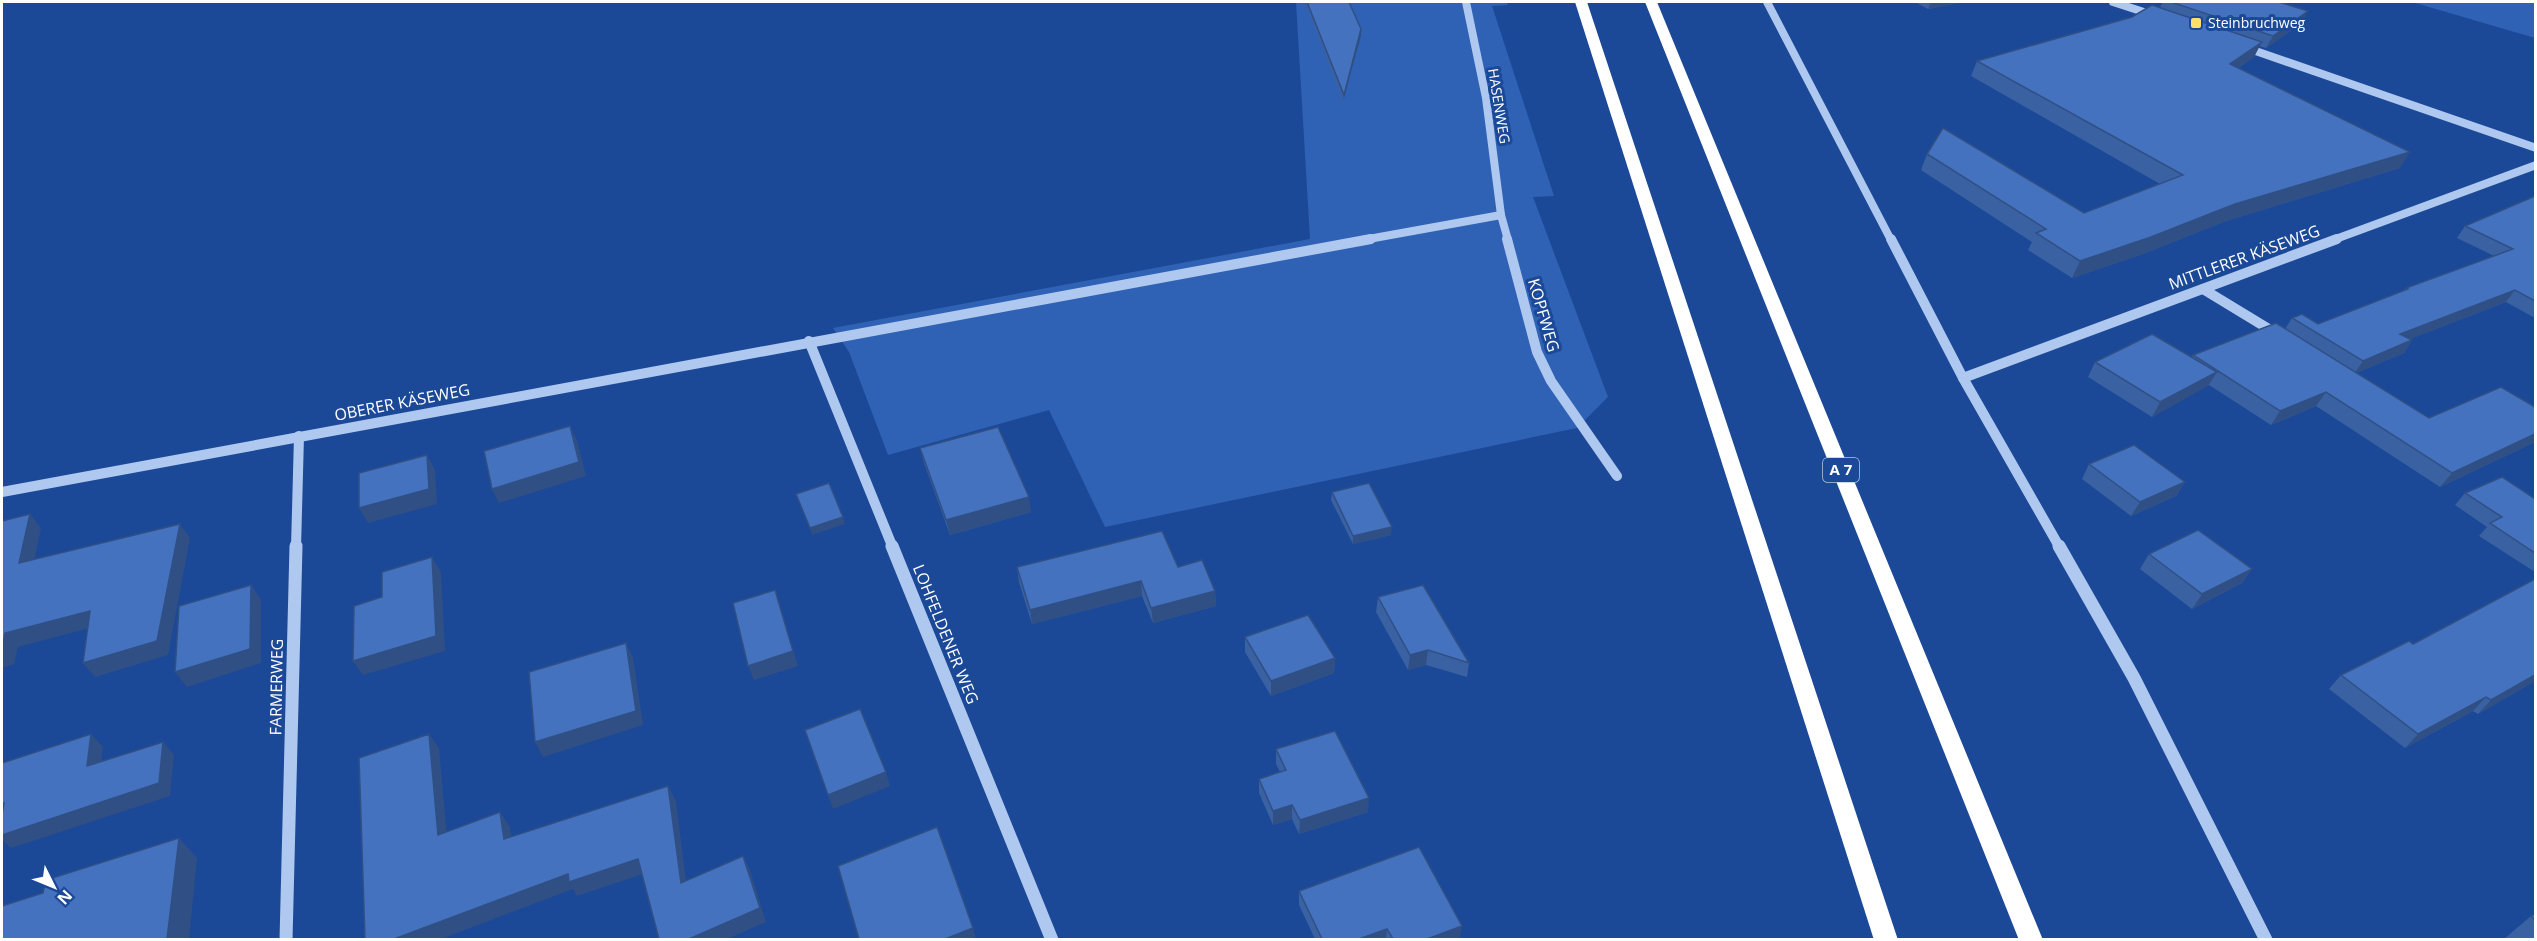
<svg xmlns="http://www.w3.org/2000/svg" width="2537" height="941" font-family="'Open Sans',sans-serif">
	<rect width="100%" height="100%" fill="#1b4997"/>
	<g fill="#2f62b4">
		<polygon points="1296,2 1506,2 1508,5 1492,6 1554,196 1533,197 1608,397 1577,428 1105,527 1049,410 888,455 849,352 833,328 1310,239"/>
		<polygon points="2412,2 2535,2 2535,38"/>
	</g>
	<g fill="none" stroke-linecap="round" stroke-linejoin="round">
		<g stroke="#afc8f0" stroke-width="8">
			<polyline points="1466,2 1486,98 1501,215 1508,240"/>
			<polyline points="1767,2 1891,240"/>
			<polyline points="2113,2 2153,15"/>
			<polyline points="2244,47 2536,148"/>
			<polyline points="1363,240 1501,215"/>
			<polyline points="2333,240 2536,165"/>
		</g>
		<g stroke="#afc8f0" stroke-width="10">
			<polyline points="1507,239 1537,352 1551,381 1617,476"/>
			<polyline points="1891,239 1963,378 2060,548"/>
			<polyline points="2203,289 2277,334"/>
			<polyline points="809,341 893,548"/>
			<polyline points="1963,378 2337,239"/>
			<polyline points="2,492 1371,239"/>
			<polyline points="296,548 299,436"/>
		</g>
		<g stroke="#afc8f0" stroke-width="13">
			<polyline points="892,546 1052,940"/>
			<polyline points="2059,546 2134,678 2266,940"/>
			<polyline points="286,940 296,546"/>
		</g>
		<g fill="#fff" fill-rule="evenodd">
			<polygon points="1575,2 1587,2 1898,940 1874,940"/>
			<polygon points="1645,2 1657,2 2043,940 2019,940"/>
		</g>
	</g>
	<g fill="#3a62a3">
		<polygon points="1305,2 1349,2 1361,36 1343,101"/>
		<polygon points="1915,2 1963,2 1928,9"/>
		<polygon points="2163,2 2279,2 2302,23 2266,48 2259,46 2254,57 2238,68 2400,168 2226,221 2143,254 2072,278 2028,250 2032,242 1921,170 1927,154 2084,213 2160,184 1971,76 1977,61 2132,17 2160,7"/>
		<polygon points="2535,196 2535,318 2506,302 2410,339 2412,340 2404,353 2356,373 2429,418 2535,407 2535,442 2440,487 2316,406 2271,425 2209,385 2152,417 2088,377 2095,362 2192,357 2193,355 2285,329 2292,318 2318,324 2404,290 2406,288 2494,256 2457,238 2465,226"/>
		<polygon points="920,448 1031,512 950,535 924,463"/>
		<polygon points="2089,464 2185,482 2176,496 2131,516 2082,479"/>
		<polygon points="1332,492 1391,535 1353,544 1331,500"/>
		<polygon points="2465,493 2535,499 2535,572 2479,536 2487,527 2455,505"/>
		<polygon points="2149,554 2252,569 2242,583 2192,609 2140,569"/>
		<polygon points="1017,567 1178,567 1215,591 1216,606 1153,623 1142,596 1032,624 1019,582"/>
		<polygon points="1378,597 1469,663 1467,677 1426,665 1408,670 1376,612"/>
		<polygon points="1245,637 1335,658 1334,673 1271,696 1245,652"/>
		<polygon points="2413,644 2535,681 2478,714 2473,711 2405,748 2329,689 2341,675"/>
		<polygon points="1276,749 1368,812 1299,834 1292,819 1273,825 1259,793 1259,779 1280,772 1276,764"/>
		<polygon points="1299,891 1460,939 1315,939 1299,905"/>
		<polygon points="2535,914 2535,939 2504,939 2531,916"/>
	</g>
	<g fill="#305085">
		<polygon points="1931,2 1963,2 1928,9"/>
		<polygon points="2308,11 2302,23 2266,48 2273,36"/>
		<polygon points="1361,29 1361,36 1343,101 1344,95"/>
		<polygon points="2262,42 2254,57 2222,79 2230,64"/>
		<polygon points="2410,152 2400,168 2226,221 2143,254 2072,278 2080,261 2235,204"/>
		<polygon points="2515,290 2506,302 2392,346 2400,334"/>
		<polygon points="2412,340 2404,353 2354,374 2363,361"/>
		<polygon points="2217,372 2208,386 2152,417 2160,402"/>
		<polygon points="2326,392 2316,406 2271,425 2280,411"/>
		<polygon points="570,426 577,441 586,476 499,503 492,489"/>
		<polygon points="2535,434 2535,442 2440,487 2452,473"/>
		<polygon points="427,455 435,470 437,504 368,523 359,508"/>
		<polygon points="2185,482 2176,496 2131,516 2140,502"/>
		<polygon points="1029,497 1031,512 950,535 946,520"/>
		<polygon points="30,514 41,528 31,576 19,563"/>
		<polygon points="843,517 845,524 812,535 810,528"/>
		<polygon points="180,524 190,538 168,655 95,677 83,663"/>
		<polygon points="1392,527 1391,535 1353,544 1353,536"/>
		<polygon points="432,557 441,572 445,651 363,675 353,661"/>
		<polygon points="2252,569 2242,583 2192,609 2202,594"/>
		<polygon points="1141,581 1142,596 1032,624 1030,610"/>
		<polygon points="251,585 261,600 261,663 187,687 175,672"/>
		<polygon points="775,590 798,666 754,680 748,666"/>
		<polygon points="1215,591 1216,606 1153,623 1151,608"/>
		<polygon points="90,611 101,625 18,647 14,664 2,668 2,650 5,633"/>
		<polygon points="626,643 633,658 643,725 543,757 535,742"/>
		<polygon points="1428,650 1426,665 1408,670 1410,655"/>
		<polygon points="1335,658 1334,673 1271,696 1271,681"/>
		<polygon points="2535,675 2535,681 2478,714 2491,700"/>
		<polygon points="2486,697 2473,711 2405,748 2418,734"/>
		<polygon points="91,734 103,747 99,779 87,766"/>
		<polygon points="429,734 439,748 448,849 438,835"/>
		<polygon points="163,742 174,755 170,796 11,848 2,840 2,835"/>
		<polygon points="886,772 890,786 833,809 828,795"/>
		<polygon points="668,786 676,801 688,897 681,883"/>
		<polygon points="1369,798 1368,812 1299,834 1300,820"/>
		<polygon points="1292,805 1292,819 1273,825 1273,811"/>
		<polygon points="500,812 510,827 513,854 504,839"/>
		<polygon points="179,838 197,858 189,939 167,939"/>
		<polygon points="743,856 750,870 766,922 727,939 689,939"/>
		<polygon points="638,859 646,873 577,896 573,889 441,939 394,939 568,874"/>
		<polygon points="1462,926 1460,939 1427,939"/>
		<polygon points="973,928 976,939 945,939"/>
		<polygon points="1387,929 1386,939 1359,939"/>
	</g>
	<g fill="#4472be" stroke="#305085" stroke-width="1.5">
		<polygon points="1307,2 1349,2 1361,29 1344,95"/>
		<polygon points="2171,2 2279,2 2308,11 2273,36"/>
		<polygon points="2152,5 2262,42 2230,64 2410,152 2235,204 2151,237 2080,261 2036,233 2046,229 1927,154 1943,128 2084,213 2183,175 1977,61 2132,17"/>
		<polygon points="2535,196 2535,301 2515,290 2400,334 2412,340 2363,361 2292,318 2302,314 2318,324 2408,289 2406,288 2513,249 2465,226"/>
		<polygon points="2276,323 2429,418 2501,387 2535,407 2535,434 2452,473 2326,392 2280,411 2193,355"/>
		<polygon points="2152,334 2217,372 2160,402 2095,362"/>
		<polygon points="570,426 579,462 492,489 484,451"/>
		<polygon points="998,427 1029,497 946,520 920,448"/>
		<polygon points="2134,445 2185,482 2140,502 2089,464"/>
		<polygon points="427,455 429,489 359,508 359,473"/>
		<polygon points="2502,477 2535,499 2535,553 2490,523 2502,517 2465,493"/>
		<polygon points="829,483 843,517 810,528 796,494"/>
		<polygon points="1369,483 1392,527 1353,536 1332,492"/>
		<polygon points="30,514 19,563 180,524 157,641 83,663 90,611 5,633 2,650 2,521"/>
		<polygon points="2198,530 2252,569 2202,594 2149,554"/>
		<polygon points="1162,531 1178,567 1202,560 1215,591 1151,608 1141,581 1030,610 1017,567"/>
		<polygon points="432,557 436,636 353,661 354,606 382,597 382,572"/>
		<polygon points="2535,579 2535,675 2491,700 2486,697 2418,734 2341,675 2409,641 2413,644"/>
		<polygon points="251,585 250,649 175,672 179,606"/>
		<polygon points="1423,585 1469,663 1428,650 1410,655 1378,597"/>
		<polygon points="775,590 793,651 748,666 733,603"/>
		<polygon points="1308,615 1335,658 1271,681 1245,637"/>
		<polygon points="626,643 636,711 535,742 529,672"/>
		<polygon points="860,709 886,772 828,795 805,730"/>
		<polygon points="1335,731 1369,798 1300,820 1292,805 1273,811 1259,779 1286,770 1276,749"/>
		<polygon points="91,734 87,766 163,742 159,783 2,835 2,815 4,803 2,804 2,763"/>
		<polygon points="429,734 438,835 500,812 504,839 668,786 681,883 743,856 760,908 689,939 659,939 638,859 569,882 568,874 394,939 365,939 359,758"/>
		<polygon points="937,827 973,928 945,939 859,939 838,866"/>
		<polygon points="179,838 167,939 2,939 2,906 43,893 46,880"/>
		<polygon points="1419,847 1462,926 1427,939 1393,939 1387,929 1359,939 1322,939 1299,891"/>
		<polygon points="2535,914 2535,920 2531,916"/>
	</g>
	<rect fill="#ffde6e" stroke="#1b4997" stroke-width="2" x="2190" y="17" width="12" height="12" rx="3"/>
	<g text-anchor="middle" stroke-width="6" stroke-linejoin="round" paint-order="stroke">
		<g font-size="14" fill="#fff" stroke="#1b4997" text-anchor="start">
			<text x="2208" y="28">Steinbruchweg</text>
		</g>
		<g font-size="14" fill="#fff" stroke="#1b4997">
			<text transform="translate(1499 106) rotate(81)" y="5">HASENWEG</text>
		</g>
		<rect fill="#1b4997" stroke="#bbc8e0" stroke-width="1.5" x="1823" y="458" width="36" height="24" rx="4.5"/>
		<g font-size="15" font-weight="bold" fill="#fff">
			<text x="1841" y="475">A 7</text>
		</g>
		<g font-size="16" fill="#fff" stroke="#1b4997">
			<text transform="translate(2244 257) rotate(-20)" y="6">MITTLERER KÄSEWEG</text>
			<text transform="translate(1544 315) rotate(74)" y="6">KOPFWEG</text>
			<text transform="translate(402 402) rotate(-11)" y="6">OBERER KÄSEWEG</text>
			<text transform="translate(946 634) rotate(68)" y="6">LOHFELDENER WEG</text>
			<text transform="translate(276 687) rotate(-89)" y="6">FARMERWEG</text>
		</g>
	</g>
	<rect width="2537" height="941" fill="none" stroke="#ffffff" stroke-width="6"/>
	<g transform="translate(54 887) rotate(133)" stroke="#1b4997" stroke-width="4.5" paint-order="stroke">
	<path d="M0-4.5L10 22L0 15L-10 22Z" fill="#ffffff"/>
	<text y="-9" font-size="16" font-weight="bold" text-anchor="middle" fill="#ffffff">N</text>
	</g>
</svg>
